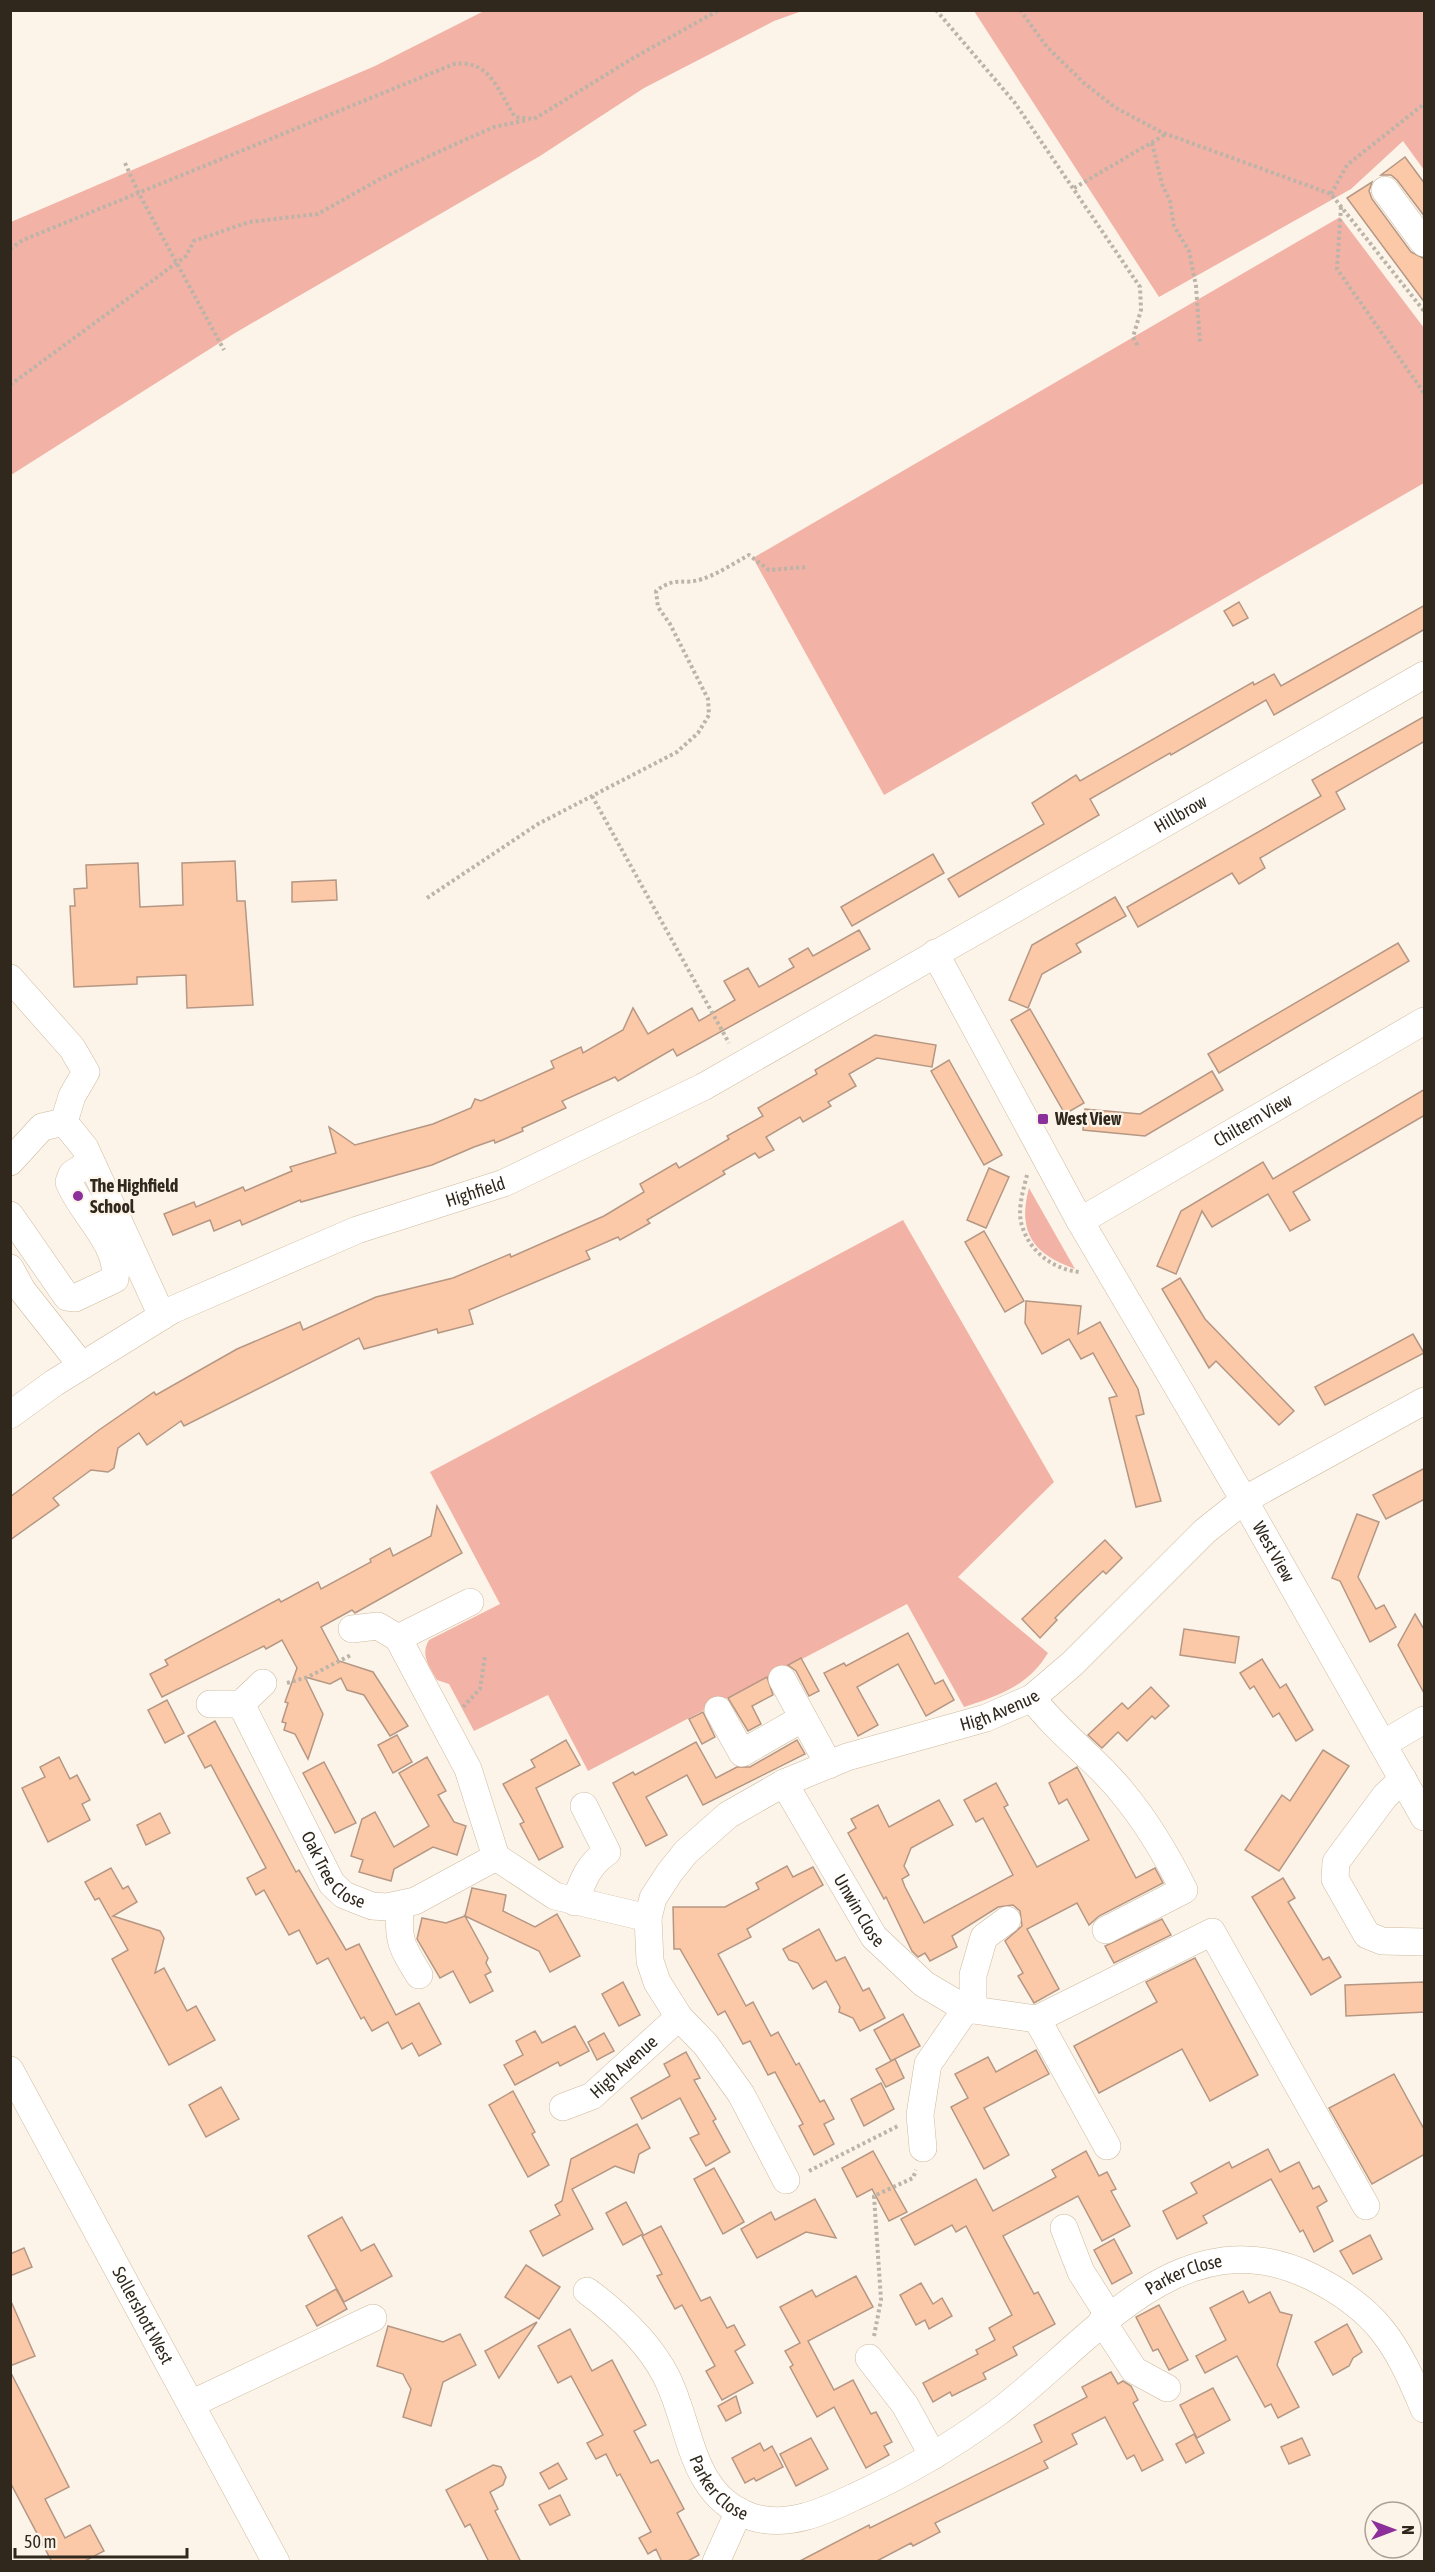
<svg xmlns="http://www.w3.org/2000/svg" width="1435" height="2572" font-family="'Asap Condensed',sans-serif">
	<rect width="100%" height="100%" fill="#fcf4e8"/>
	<g fill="#f2b2a6">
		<polygon points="484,11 802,11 774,21 644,88 540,156 235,333 11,475 11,222 375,66"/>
		<polygon points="974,11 1424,11 1424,170 1403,141 1351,189 1159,297"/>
		<polygon points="1340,217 1424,328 1424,483 884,795 753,558"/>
		<path d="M1029,1188L1075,1269C1033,1254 1017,1232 1029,1188Z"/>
		<path d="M903,1220L1054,1482L958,1577L1048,1653C1028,1686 1000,1695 964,1707L907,1604L588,1771L548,1695L474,1731L449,1684L437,1680C429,1666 420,1655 429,1640L500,1604L430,1472Z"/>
	</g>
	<g fill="#fcc9a8" stroke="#b59784" stroke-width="1.5">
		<polygon points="1405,157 1425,184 1425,217 1397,180 1391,175 1381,175"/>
		<polygon points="1372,182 1369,191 1372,199 1411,252 1425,259 1425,303 1347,198"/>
		<polygon points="1239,602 1248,618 1233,626 1224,611"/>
		<polygon points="1425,605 1425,629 1274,715 1266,700 1171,755 1170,753 1090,799 1099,815 959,897 948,879 1044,824 1032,803 1076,775 1080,781 1253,682 1254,685 1274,674 1281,686"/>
		<polygon points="1425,716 1425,741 1336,792 1345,809 1260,858 1265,868 1239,884 1232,873 1138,927 1127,907 1321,796 1312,780"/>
		<polygon points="933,854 944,873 852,926 841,907"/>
		<polygon points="235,861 237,901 245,901 253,1005 187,1008 186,975 137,977 137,984 74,987 70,906 75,906 74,889 87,888 86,865 138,863 140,907 183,905 182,863"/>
		<polygon points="336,880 337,900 292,902 292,882"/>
		<polygon points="1115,897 1126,916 1076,944 1081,952 1042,974 1028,1008 1009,1000 1032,945"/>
		<polygon points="859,930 870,949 677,1056 673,1049 618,1081 615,1077 562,1101 566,1108 522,1128 523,1131 495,1143 494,1140 474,1147 432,1165 301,1202 300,1200 242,1225 240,1220 214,1231 210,1220 173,1235 164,1214 194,1202 196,1207 243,1187 245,1191 292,1171 290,1167 336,1153 329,1127 355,1145 433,1124 471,1108 475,1099 481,1101 554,1068 551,1061 581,1047 583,1053 623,1030 633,1008 648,1034 692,1008 699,1021 735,1000 724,981 748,968 759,987 794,967 789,959 808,948 813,956"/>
		<polygon points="1398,943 1409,961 1219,1073 1208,1054"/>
		<polygon points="1030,1009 1084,1103 1065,1114 1011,1020"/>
		<polygon points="875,1035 936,1045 932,1067 877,1058 849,1074 856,1086 828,1102 831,1106 803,1122 800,1117 766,1137 774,1150 759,1158 755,1153 723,1171 725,1174 647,1220 650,1223 620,1240 618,1237 586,1251 590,1259 469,1310 473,1324 438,1333 437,1329 364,1349 359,1338 184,1426 181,1421 147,1445 139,1433 118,1448 114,1468 108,1472 91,1470 53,1498 59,1505 10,1540 10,1497 99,1430 154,1392 156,1395 237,1349 300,1322 303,1330 376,1297 453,1278 510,1254 511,1257 604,1216 644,1192 640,1184 676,1163 679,1168 729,1139 727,1136 763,1116 758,1108 817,1074 815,1070"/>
		<polygon points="949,1060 1002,1155 984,1165 931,1071"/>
		<polygon points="1212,1071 1223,1090 1145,1136 1083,1130 1085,1109 1140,1114"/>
		<polygon points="1425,1089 1425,1115 1293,1192 1310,1220 1290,1231 1268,1194 1212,1227 1202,1211 1176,1274 1157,1266 1181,1211 1263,1162 1273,1179"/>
		<polygon points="989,1168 1009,1177 986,1228 967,1220"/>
		<polygon points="984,1231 1024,1301 1005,1312 965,1242"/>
		<polygon points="1180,1278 1205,1319 1294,1411 1279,1425 1216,1361 1209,1368 1162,1289"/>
		<polygon points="1026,1301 1081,1306 1078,1334 1100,1322 1138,1389 1144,1414 1136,1416 1161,1501 1136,1507 1109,1398 1117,1396 1093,1353 1081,1359 1069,1339 1042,1354 1025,1323"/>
		<polygon points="1413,1334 1424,1353 1325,1405 1315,1387"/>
		<polygon points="1425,1468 1425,1499 1386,1519 1373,1495"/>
		<polygon points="437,1506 462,1553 355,1613 352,1610 321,1627 339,1661 373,1672 408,1726 390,1736 364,1695 347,1690 341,1678 330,1684 305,1677 323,1714 308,1759 295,1734 284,1730 286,1723 282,1722 288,1703 285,1702 297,1668 282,1640 266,1649 264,1646 162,1697 150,1674 168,1665 165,1660 279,1599 281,1602 318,1582 321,1589 371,1562 370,1559 390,1548 393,1556 431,1536"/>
		<polygon points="1357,1514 1379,1522 1358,1577 1376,1609 1384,1605 1396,1627 1370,1642 1340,1581 1332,1578"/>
		<polygon points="1105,1540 1122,1558 1106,1574 1103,1571 1079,1594 1055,1618 1057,1620 1040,1638 1022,1619"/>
		<polygon points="1415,1614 1425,1631 1425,1695 1398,1645"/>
		<polygon points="1184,1629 1239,1637 1235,1663 1180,1655"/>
		<polygon points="908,1633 935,1684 943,1680 954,1700 926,1716 898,1664 857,1687 878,1725 858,1736 824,1673 844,1663 846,1666"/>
		<polygon points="801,1658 819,1691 809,1696 796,1671 788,1665"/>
		<polygon points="1262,1659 1280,1688 1286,1684 1313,1730 1296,1741 1279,1713 1273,1717 1254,1686 1250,1689 1240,1673"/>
		<polygon points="767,1677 773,1695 752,1706 761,1724 748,1731 728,1698"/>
		<polygon points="1151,1687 1169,1706 1155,1719 1152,1716 1127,1741 1118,1732 1102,1748 1088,1735 1122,1703 1128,1709"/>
		<polygon points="167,1700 184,1733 165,1743 148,1710"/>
		<polygon points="703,1712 715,1737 702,1744 689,1719"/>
		<polygon points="215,1721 296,1872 299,1870 346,1950 359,1944 396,2015 419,2003 441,2044 419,2056 412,2043 402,2049 388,2022 372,2031 364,2017 361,2019 328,1958 317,1964 299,1930 289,1935 264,1890 256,1895 247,1878 266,1868 211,1765 205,1768 188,1736"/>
		<polygon points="397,1735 412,1762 393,1773 378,1745"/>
		<polygon points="566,1740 580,1765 536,1788 563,1847 539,1860 520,1824 524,1822 503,1784 535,1767 531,1760"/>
		<polygon points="797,1740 805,1754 703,1805 687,1775 646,1797 667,1835 646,1846 613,1783 633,1772 635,1775 696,1742 716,1778 737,1767 750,1767"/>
		<polygon points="1323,1750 1349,1766 1279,1871 1245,1850 1282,1795 1290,1801"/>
		<polygon points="59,1757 70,1779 77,1775 90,1800 82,1804 90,1820 48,1842 22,1788 45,1777 40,1767"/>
		<polygon points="427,1757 446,1791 438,1795 454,1822 466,1826 457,1855 433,1847 394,1869 391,1881 359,1872 363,1860 351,1856 362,1819 375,1812 394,1847 429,1826 399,1773"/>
		<polygon points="324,1762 356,1823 335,1833 303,1773"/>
		<polygon points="1077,1767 1136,1878 1155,1868 1163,1883 1099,1916 1089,1925 1077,1903 1027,1929 1059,1989 1034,2003 1018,1976 1023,1973 1005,1941 1022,1926 1020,1911 1013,1905 998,1907 952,1936 957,1947 930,1961 925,1953 918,1957 912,1951 886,1897 884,1899 848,1833 856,1828 851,1819 878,1805 889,1827 939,1800 953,1825 911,1848 904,1866 909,1875 902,1879 905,1887 924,1923 1013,1875 983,1818 976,1822 964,1800 996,1783 1008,1805 1004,1807 1037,1867 1089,1840 1067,1799 1059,1804 1049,1783"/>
		<polygon points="160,1813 170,1833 146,1845 137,1825"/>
		<polygon points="787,1866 793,1877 813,1867 823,1885 747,1929 751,1937 718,1954 746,2006 753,2002 771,2036 778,2032 796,2065 799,2063 820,2102 824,2100 834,2119 824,2124 834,2144 814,2155 799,2126 803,2124 775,2072 768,2075 750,2041 743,2044 725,2011 718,2015 680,1949 674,1949 673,1907 725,1907 759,1889 756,1883"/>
		<polygon points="111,1868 123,1889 128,1886 137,1902 113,1916 160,1931 164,1938 155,1973 164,1968 187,2011 196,2006 215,2040 169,2065 112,1959 128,1950 99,1898 95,1900 85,1882"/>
		<polygon points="1283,1878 1295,1898 1288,1902 1323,1960 1329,1957 1341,1977 1311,1995 1252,1897"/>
		<polygon points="472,1888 506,1895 503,1911 535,1927 557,1914 580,1956 550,1972 539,1951 465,1916 488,1958 486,1963 491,1972 485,1975 493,1991 470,2003 453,1971 440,1978 417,1939 422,1918 446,1923 465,1916"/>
		<polygon points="1162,1919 1171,1935 1114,1963 1105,1946"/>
		<polygon points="819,1929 836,1961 845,1957 863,1991 869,1988 885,2018 860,2031 853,2018 839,2012 840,2007 826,1981 813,1989 798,1963 789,1960 783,1949"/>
		<polygon points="1195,1958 1258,2075 1210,2101 1182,2049 1099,2093 1074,2046 1157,2002 1146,1982"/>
		<polygon points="623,1982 640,2015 619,2026 602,1994"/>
		<polygon points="1425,1982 1425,2012 1346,2016 1345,1985"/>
		<polygon points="903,2014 920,2046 891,2061 874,2030"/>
		<polygon points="575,2026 589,2051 560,2066 558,2062 515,2085 504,2065 523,2055 516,2041 535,2031 542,2043"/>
		<polygon points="604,2033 614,2051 597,2060 588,2042"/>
		<polygon points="1036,2050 1049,2074 984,2108 1009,2155 984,2169 951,2107 968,2098 955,2074 988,2057 996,2072"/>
		<polygon points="686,2052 700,2078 694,2080 716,2119 713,2121 730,2152 706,2166 690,2138 699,2134 680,2098 642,2119 631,2098 670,2076 664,2064"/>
		<polygon points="895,2059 904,2078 886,2087 876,2069"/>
		<polygon points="1394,2074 1425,2131 1425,2154 1372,2184 1329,2108"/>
		<polygon points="881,2083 894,2109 864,2126 851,2099"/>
		<polygon points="221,2087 239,2119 206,2137 189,2105"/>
		<polygon points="513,2091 535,2132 532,2134 549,2165 528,2177 489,2105"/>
		<polygon points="637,2124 650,2148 639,2154 634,2173 615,2166 572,2189 593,2229 543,2256 530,2231 560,2215 555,2205 562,2201 571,2159"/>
		<polygon points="1268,2149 1280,2172 1299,2162 1313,2189 1319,2186 1327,2201 1317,2207 1333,2241 1314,2252 1303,2230 1300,2232 1271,2179 1203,2216 1207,2223 1177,2239 1163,2211 1197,2193 1191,2183 1229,2162 1232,2168"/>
		<polygon points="873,2151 907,2212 889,2221 872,2189 857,2197 842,2168"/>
		<polygon points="1086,2151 1099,2176 1107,2172 1116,2189 1111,2191 1130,2226 1102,2241 1078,2196 1003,2236 1034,2294 1038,2292 1055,2324 1013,2347 1017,2355 983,2373 986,2379 952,2396 950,2392 933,2402 923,2383 978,2354 976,2350 995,2340 989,2328 1012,2315 966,2226 956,2232 952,2225 915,2245 901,2219 976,2179 993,2211 1056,2177 1052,2170"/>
		<polygon points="714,2168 744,2222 723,2234 694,2179"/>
		<polygon points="815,2199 836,2238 806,2232 757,2258 741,2229 771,2212 775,2220"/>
		<polygon points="626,2202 643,2234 623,2245 606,2213"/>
		<polygon points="342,2217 361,2251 374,2244 392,2276 344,2302 308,2236"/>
		<polygon points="661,2226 701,2301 710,2297 727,2328 734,2325 745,2345 735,2351 753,2383 722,2400 706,2371 715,2366 682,2305 675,2309 657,2276 662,2274 642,2236"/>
		<polygon points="1370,2235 1382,2259 1353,2274 1340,2251"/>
		<polygon points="1114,2239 1132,2273 1112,2284 1094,2250"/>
		<polygon points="24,2248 32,2267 10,2276 10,2254"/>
		<polygon points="526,2265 560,2287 539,2319 505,2297"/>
		<polygon points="856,2276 873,2307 808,2341 834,2390 853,2380 871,2414 876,2412 892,2442 884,2446 889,2455 866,2468 834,2407 817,2417 790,2367 793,2365 785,2351 800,2343 780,2307 812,2290 816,2297"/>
		<polygon points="921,2283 933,2304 942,2298 952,2316 929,2329 925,2320 916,2325 900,2295"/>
		<polygon points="336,2289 347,2309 317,2326 306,2306"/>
		<polygon points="1243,2291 1249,2303 1270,2292 1280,2312 1292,2315 1277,2365 1299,2407 1278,2418 1271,2404 1265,2407 1237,2356 1205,2373 1196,2356 1226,2340 1210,2308"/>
		<polygon points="10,2299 35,2356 10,2366"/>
		<polygon points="1159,2305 1188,2360 1169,2370 1158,2349 1153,2351 1136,2317"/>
		<polygon points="537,2322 499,2378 485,2351"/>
		<polygon points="1347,2324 1362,2352 1353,2358 1349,2366 1333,2375 1315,2342"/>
		<polygon points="388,2326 443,2342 460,2334 476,2365 443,2382 431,2426 403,2417 411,2389 407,2382 403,2374 377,2366"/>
		<polygon points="570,2329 592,2371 612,2360 646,2425 634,2431 651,2463 658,2460 684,2509 677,2513 699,2555 686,2562 662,2562 656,2549 648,2554 639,2538 651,2532 620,2474 617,2476 606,2454 596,2459 587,2443 603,2435 571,2376 558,2383 538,2346"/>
		<polygon points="10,2371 69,2487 45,2499 65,2538 90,2525 104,2551 83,2562 52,2562 10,2482"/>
		<polygon points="1111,2372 1118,2384 1123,2381 1131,2386 1138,2400 1133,2403 1163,2460 1142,2471 1134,2455 1127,2459 1105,2417 1072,2434 1077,2444 1044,2461 1048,2468 935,2523 940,2532 913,2546 911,2543 875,2562 798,2562 869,2525 870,2528 1042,2442 1034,2425 1087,2397 1082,2387"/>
		<polygon points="1213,2388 1230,2420 1197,2438 1180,2405"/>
		<polygon points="736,2396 741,2413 726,2421 718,2406"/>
		<polygon points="1194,2434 1204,2453 1186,2463 1176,2444"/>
		<polygon points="811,2438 828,2469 796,2486 780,2454"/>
		<polygon points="1302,2438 1310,2455 1289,2464 1281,2447"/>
		<polygon points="760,2443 764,2451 772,2446 783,2467 756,2481 754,2478 745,2483 732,2458"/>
		<polygon points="558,2463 567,2479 549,2489 540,2473"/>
		<polygon points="493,2465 501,2467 506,2477 503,2485 490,2492 498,2509 495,2511 521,2562 489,2562 470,2524 465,2527 446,2490"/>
		<polygon points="560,2495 570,2515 550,2525 539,2505"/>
	</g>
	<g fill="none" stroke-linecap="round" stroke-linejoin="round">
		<g stroke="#ceba9e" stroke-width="28">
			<g id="minor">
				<polyline points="1385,190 1424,243"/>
				<path id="s1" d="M935,953L1080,1221L1244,1500L1424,1817"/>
				<polyline points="10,978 72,1048 86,1072 72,1096 64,1122"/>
				<polyline points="10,1162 42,1127 64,1122 85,1148 162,1316"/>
				<path d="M10,1215L67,1297L75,1298L115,1279C120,1244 80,1212 69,1182L72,1174L91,1162"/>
				<path id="s2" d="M1080,1221L1424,1021"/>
				<polyline points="10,1268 22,1290 82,1366"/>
				<path id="s3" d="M10,1415L54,1383L172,1310L357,1230L504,1183L703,1087L1424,675"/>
				<polyline points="352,1629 378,1626 398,1638"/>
				<polyline points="398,1638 468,1769 496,1857 555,1896 648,1918"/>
				<polyline points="398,1638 470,1602"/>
				<polyline points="782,1679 829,1765"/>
				<path d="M1032,1698C1059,1734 1095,1758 1122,1792C1147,1822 1167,1856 1184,1890L1106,1930"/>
				<polyline points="210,1704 241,1704 263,1683"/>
				<path id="s4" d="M241,1704L332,1884L344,1895L372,1906L387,1907L415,1901L496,1857"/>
				<polyline points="718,1710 742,1753 803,1718"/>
				<polyline points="1383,1744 1424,1720"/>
				<polyline points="1403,1779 1385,1796 1336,1862 1335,1879 1367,1935 1382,1941 1424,1942"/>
				<path id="s5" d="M784,1783L874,1937L924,1984L966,2009L1037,2019"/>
				<path d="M575,1902C583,1880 588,1865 607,1852L584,1806"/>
				<path d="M401,1905C396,1938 402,1948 419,1975"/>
				<polyline points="973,2010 973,1975 984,1937 1007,1920"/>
				<polyline points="1037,2019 1212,1932 1366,2206"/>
				<polyline points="1037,2019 1107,2146"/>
				<path id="s6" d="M10,2070L276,2562"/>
				<path id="s7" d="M563,2107L592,2096L679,2017"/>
				<polyline points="923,2148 920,2115 928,2064 966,2009"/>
				<path id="s8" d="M786,2180L741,2094L706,2045L679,2017L657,1982L650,1961L648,1918L653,1898L670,1872L686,1852L728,1815L784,1783L847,1757L986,1718L1032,1698L1072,1664L1205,1531L1244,1500L1424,1401"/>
				<polyline points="1064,2228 1081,2272 1109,2316"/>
				<path id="s9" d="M587,2291C618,2314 648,2341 666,2376C692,2426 689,2496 752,2517C787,2528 823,2512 854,2497C905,2474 952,2446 997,2413C1090,2344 1180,2212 1312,2277C1378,2310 1397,2344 1424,2409"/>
				<polyline points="1102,2321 1134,2370 1167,2388"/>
				<polyline points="869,2358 905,2405 933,2456"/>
				<polyline points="191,2404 373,2318"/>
				<polyline points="716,2562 739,2511"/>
			</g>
		</g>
		<g stroke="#bcb4a8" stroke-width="4" stroke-dasharray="3 3" stroke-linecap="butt">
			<polyline points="936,10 1015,103 1140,287 1141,310 1133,337 1139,348"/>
			<polyline points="1020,10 1047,47 1084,83 1116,108 1161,132 1331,194 1424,311"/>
			<polyline points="1152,143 1162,184 1170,201 1174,226 1189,251 1196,286 1200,342"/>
			<polyline points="125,163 138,192 224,350"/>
			<polyline points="1074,188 1166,134"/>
			<polyline points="1331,194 1347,165 1424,104"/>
			<polyline points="1341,207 1337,269 1424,393"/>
			<path d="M10,249L23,240L454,64C490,59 498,91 515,117L534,119L635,57L719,10"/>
			<polyline points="10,385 186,256 194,241 249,222 318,214 380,179 460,142 494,127 527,120"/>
			<polyline points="592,796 729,1043"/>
			<path d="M427,898L538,824L677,752L698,733L709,715L708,699L670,624L658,607L656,591C677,575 682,586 702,579C718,574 734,563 749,555L769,570L807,567"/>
			<path d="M1027,1175C1023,1191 1017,1210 1022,1226C1030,1252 1054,1270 1080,1272"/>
			<polyline points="287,1683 308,1677 351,1655"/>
			<polyline points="463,1707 480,1689 485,1656"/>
			<polyline points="809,2171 898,2126"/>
			<polyline points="874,2336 881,2300 874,2196 913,2178 916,2170"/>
		</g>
		<use href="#minor" stroke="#fff" stroke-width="27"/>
	</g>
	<g fill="#8c2f9a" stroke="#fcf4e8" stroke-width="2">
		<rect x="1037" y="1113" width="12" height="12" rx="3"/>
		<circle cx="78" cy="1196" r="6"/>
	</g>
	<g text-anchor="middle" stroke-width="4.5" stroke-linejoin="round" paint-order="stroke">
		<g font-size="18" fill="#30281d" stroke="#fcf4e8">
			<text dy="6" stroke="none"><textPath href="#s3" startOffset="1320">Hillbrow</textPath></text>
			<text dy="6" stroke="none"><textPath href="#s2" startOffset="200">Chiltern View</textPath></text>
			<text dy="6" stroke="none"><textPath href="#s3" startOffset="519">Highfield</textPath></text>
			<text dy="6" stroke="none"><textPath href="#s1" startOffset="688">West View</textPath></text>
			<text dy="6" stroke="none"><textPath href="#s8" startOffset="728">High Avenue</textPath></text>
			<text dy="6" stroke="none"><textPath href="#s4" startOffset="192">Oak Tree Close</textPath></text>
			<text dy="6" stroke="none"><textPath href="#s5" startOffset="148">Unwin Close</textPath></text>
			<text dy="6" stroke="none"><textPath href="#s7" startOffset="74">High Avenue</textPath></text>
			<text dy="6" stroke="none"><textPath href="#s9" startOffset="796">Parker Close</textPath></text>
			<text dy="6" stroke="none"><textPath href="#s6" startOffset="279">Sollershott West</textPath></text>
			<text dy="6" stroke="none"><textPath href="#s9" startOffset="243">Parker Close</textPath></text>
		</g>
		<g font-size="18" font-weight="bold" fill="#30281d" stroke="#fcf4e8" text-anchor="start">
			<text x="1055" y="1125">West View</text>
			<text x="90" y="1192">The Highfield<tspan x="90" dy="21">School</tspan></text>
		</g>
	</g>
	<rect width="1435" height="2572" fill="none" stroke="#30281d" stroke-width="24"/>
	<g transform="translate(1393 2530) rotate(90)"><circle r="28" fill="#fcf4e8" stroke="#aaa297" stroke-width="1.5"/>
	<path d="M0-4.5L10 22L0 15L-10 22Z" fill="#8c2f9a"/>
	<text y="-9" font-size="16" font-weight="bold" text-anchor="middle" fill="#30281d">N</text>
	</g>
	<path d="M15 2548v9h172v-9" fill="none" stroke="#30281d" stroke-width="3"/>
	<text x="24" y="2548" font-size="18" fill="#30281d" stroke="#fcf4e8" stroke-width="4.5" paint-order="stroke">50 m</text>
</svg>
